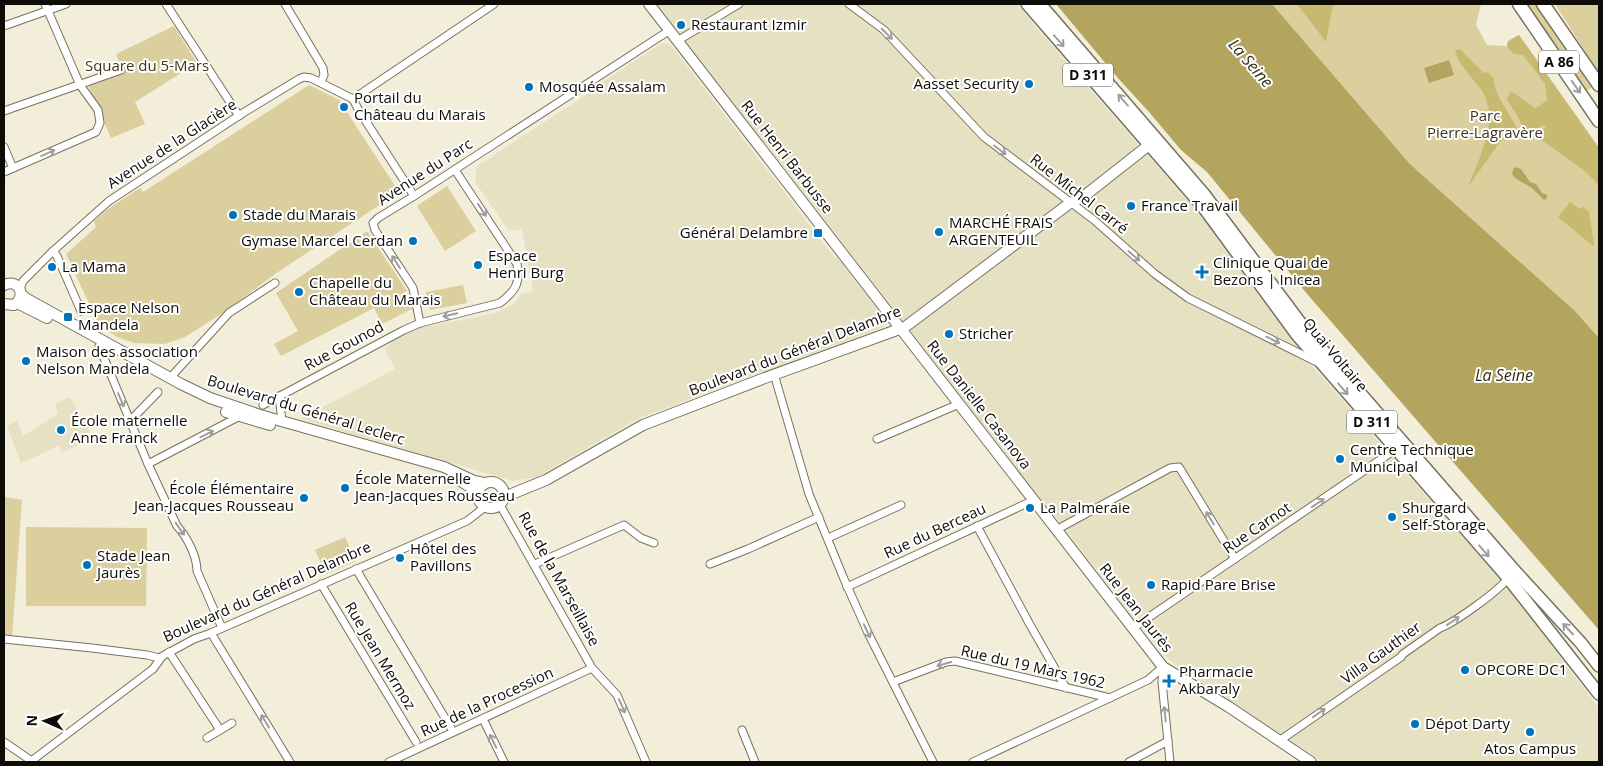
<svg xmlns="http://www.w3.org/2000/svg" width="1603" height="766" font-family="'Open Sans',sans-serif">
	<rect width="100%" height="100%" fill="#f2eed9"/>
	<g fill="#e7e1c4">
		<polygon points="657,4 1017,4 1041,33 1207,223 1315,369 1509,590 1599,708 1599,762 1323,762 1169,660 1133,617 1068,533 976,419 911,331"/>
		<polygon points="662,43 670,44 835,258 837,257 884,318 886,323 884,327 639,418 537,477 513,481 301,419 395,369 385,349 394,340 426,325 432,326 496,313 513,304 522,293 533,291 522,229 509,231 475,182 477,166 592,91 598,85"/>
		<polygon points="70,397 94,438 62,452 59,446 21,463 7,426 17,420 23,436 58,414 55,404"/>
	</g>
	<g fill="#dacf9d">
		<polygon points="1272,4 1481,4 1476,25 1487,45 1507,46 1508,41 1519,35 1599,148 1599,338 1575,311 1410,164"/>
		<polygon points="1523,4 1537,4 1594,86 1585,92"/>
		<polygon points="1555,4 1599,4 1599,73"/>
		<polygon points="174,26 197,63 135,102 145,124 111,138 88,85 123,72 116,54"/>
		<polygon points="309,85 339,100 399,192 275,274 223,313 185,337 165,344 134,343 117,337 99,325 66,254 96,227 94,221 108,209 140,188 143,192"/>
		<polygon points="447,186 476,231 445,251 417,206"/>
		<polygon points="367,231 407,291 388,301 404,294 412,309 382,324 374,308 281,356 274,344 298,331 276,293"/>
		<polygon points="463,285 467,303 430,310 426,292"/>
		<polygon points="4,497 22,500 12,637 4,636"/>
		<polygon points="26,527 147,528 146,606 26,606"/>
		<polygon points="345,537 356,561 326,574 315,550"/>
	</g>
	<g fill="#c8b971">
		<polygon points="1297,4 1333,4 1326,42"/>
		<path d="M1519,35L1599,148V185L1586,172L1536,136L1546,127L1544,125L1531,131L1522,128C1521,118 1511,108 1507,99L1510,92L1514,93L1535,108L1538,107L1547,100L1545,84L1523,55L1513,54L1507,46L1508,41Z"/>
		<path d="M1460,49L1484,73L1487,72L1494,78C1492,93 1511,114 1517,129L1500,142L1468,187C1479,158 1502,117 1480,88C1471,76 1458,64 1455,50Z"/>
		<polygon points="1570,202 1580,209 1583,207 1589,212 1594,245 1593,246 1558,217"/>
	</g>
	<g fill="#b4a55e">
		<polygon points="1056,4 1272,4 1410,164 1575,311 1599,338 1599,630 1308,295 1207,172 1181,150 1149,112 1117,77"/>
		<polygon points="1449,60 1454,75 1429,83 1424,68"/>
		<polygon points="1514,167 1521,169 1530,182 1536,184 1542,193 1547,195 1547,198 1544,200 1532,188 1515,178 1512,174"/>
	</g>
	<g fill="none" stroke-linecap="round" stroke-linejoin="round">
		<g stroke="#75725f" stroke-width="9">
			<g id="street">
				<polyline points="166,4 239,116"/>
				<polyline points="285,4 323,68 324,75 321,82"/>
				<polyline points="849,4 884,30 984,137 1094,220 1155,274 1188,298 1317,362"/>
				<polyline points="4,26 66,4"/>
				<polyline points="677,41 739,4"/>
				<polyline points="353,99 494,4"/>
				<polyline points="353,99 358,109 414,196"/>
				<polyline points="4,111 121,70"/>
				<polyline points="4,147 13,168"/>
				<polyline points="4,172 96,132 100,123 98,110 80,85 45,4"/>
				<polyline points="53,251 57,256 81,311"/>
				<polyline points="20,289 23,281 53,251 109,201 243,113 299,79 304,77 311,78 353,99"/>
				<polyline points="420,323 413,288 375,230 373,223 378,218 414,196 670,30"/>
				<path d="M99,346L148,464L177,526C187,537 197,556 197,571L222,628"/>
				<polyline points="774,374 809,494 844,579 869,635 933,762"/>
				<polyline points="170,378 229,313 275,283"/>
				<polyline points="279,396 282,421"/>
				<path d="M263,405L404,330L420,323L500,303C515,291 521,283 517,264L455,170"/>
				<polyline points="130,421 158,392"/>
				<polyline points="877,439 959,404"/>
				<polyline points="148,464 240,416"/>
				<polyline points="500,505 592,668 617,695 646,762"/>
				<polyline points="977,526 1029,623 1066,688"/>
				<polyline points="1056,530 1170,468 1179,467 1235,559"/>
				<polyline points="828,538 901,505"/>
				<polyline points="535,564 624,525 641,538 654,543"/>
				<polyline points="710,564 748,549 819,517"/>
				<polyline points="356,569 451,728"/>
				<polyline points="321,584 416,742"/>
				<polyline points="847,587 1034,500"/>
				<polyline points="1133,628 1396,449"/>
				<polyline points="211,633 290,762"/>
				<polyline points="4,639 92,648 147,655 159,658 194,639 211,633 467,521 485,507"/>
				<polyline points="169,652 220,730"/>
				<polyline points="1163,667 1162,682 1170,762"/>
				<polyline points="893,682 946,662 955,661 1110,698"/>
				<polyline points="483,719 504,762"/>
				<polyline points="742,730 755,762"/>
				<polyline points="207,738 232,723"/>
				<path d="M1279,741L1401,657L1403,654L1440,628C1454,623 1499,591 1508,578"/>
				<polyline points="4,742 33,762"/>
				<polyline points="30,762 153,669 161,658"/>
				<polyline points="389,762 592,668"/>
				<polyline points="973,762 1148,680 1163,667"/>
				<polyline points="1129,762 1168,741"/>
			</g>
		</g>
		<g stroke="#75725f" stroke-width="12">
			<g id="secondary">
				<polyline points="649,4 1163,667 1229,707 1311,762"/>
				<path d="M4,285C19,278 27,296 14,305L4,304"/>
				<polyline points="21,294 27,299 181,384 210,398 260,415 444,467 474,481 484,483"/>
				<polyline points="17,303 47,318"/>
				<polyline points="226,412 270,425"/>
				<polyline points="459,480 470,487 477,496"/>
				<circle cx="491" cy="495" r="13"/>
				<polyline points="503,499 509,495 546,480 643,425 762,379 905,327 1070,203 1083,197 1149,145"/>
			</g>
		</g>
		<g stroke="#75725f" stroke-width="14">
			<g id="primary">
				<polyline points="1027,4 1204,208 1297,335 1508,578 1599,694"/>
				<polyline points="1040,4 1204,194 1308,333 1515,571 1581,643 1599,666"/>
			</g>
		</g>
		<g stroke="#75725f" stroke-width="15">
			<g id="highway">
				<polyline points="1519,4 1599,121"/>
				<polyline points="1543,4 1599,85"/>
			</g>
		</g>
		<use href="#street" stroke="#fff" stroke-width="7"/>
		<use href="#secondary" stroke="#fff" stroke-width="10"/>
		<use href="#primary" stroke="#fff" stroke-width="11"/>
		<use href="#highway" stroke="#fff" stroke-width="12"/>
	</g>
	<defs><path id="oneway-shaft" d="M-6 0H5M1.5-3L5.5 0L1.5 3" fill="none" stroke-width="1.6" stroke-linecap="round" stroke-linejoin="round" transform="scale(1.25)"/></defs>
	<g stroke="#9e9e9b">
		<use href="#oneway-shaft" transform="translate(887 34) rotate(45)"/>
		<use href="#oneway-shaft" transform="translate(1059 41) rotate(49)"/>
		<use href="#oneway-shaft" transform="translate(1576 87) rotate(55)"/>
		<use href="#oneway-shaft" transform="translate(1123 100) rotate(-131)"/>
		<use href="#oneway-shaft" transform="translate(1000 150) rotate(37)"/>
		<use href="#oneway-shaft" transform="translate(48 153) rotate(-24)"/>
		<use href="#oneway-shaft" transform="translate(482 210) rotate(56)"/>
		<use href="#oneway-shaft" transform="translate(1134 256) rotate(41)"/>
		<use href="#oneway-shaft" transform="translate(396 262) rotate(-123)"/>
		<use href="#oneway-shaft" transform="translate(450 315) rotate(166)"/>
		<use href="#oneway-shaft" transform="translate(1273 340) rotate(26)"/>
		<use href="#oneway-shaft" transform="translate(1343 389) rotate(49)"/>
		<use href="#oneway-shaft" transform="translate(121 400) rotate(67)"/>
		<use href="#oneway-shaft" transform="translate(207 434) rotate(-27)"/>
		<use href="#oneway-shaft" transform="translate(1318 503) rotate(-34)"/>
		<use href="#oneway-shaft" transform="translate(1210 518) rotate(-121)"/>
		<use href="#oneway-shaft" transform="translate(180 529) rotate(55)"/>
		<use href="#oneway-shaft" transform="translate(1484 551) rotate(49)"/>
		<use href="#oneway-shaft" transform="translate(1453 621) rotate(-34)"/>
		<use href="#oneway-shaft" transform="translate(1568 629) rotate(-133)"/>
		<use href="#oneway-shaft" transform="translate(867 631) rotate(65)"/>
		<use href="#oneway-shaft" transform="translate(944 664) rotate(165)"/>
		<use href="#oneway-shaft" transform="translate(622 706) rotate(66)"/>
		<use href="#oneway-shaft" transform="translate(1319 713) rotate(-35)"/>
		<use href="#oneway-shaft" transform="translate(1165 714) rotate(-96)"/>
		<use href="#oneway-shaft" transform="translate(265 721) rotate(-122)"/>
		<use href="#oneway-shaft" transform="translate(493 741) rotate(-116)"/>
	</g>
	<g fill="#0173bd" stroke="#fff" stroke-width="2">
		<circle cx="681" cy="25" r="5"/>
		<circle cx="1029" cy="84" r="5"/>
		<circle cx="529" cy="87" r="5"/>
		<circle cx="344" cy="107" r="5"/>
		<circle cx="1131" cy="206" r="5"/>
		<circle cx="233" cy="215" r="5"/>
		<circle cx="939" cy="232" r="5"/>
		<rect x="813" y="228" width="10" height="10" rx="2.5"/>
		<circle cx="413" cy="241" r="5"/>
		<circle cx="478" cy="265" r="5"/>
		<circle cx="52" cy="267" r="5"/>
		<path d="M1199.5 264.5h5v5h5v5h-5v5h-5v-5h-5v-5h5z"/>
		<circle cx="299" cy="292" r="5"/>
		<rect x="63" y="312" width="10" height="10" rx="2.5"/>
		<circle cx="949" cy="334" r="5"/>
		<circle cx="26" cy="361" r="5"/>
		<circle cx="61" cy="430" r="5"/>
		<circle cx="1340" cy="459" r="5"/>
		<circle cx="345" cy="488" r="5"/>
		<circle cx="304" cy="498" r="5"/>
		<circle cx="1030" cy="508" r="5"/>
		<circle cx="1392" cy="517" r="5"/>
		<circle cx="400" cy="558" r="5"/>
		<circle cx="87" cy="565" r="5"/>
		<circle cx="1151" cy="585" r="5"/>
		<circle cx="1465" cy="670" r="5"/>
		<path d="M1166.5 673.5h5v5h5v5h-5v5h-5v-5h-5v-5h5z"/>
		<circle cx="1415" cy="724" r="5"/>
		<circle cx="1530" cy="732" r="5"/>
	</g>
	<g text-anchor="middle" stroke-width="4" stroke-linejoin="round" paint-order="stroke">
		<g fill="#fff" stroke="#565551" stroke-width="1">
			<rect x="1539" y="50.5" width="40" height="23" rx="4"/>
			<rect x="1063" y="63.5" width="50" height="23" rx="4"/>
			<rect x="1347" y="410.5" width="50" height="23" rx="4"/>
		</g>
		<g font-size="14" font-weight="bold" fill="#0d0c06">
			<text x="1559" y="67">A 86</text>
			<text x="1088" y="80">D 311</text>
			<text x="1372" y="427">D 311</text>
		</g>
		<g font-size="15" fill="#0d0c06" stroke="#fff" text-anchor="start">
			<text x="691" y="30">Restaurant Izmir</text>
			<text x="1019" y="89" text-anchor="end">Aasset Security</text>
			<text x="539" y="92">Mosquée Assalam</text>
			<text x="354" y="103">Portail du<tspan x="354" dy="17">Château du Marais</tspan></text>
			<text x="1141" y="211">France Travail</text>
			<text x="243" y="220">Stade du Marais</text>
			<text x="949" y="228">MARCHÉ FRAIS<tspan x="949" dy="17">ARGENTEUIL</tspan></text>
			<text x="808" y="238" text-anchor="end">Général Delambre</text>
			<text x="403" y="246" text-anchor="end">Gymase Marcel Cerdan</text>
			<text x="488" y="261">Espace<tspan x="488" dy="17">Henri Burg</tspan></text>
			<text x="1213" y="268">Clinique Quai de<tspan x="1213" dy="17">Bezons | Inicea</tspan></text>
			<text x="62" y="272">La Mama</text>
			<text x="309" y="288">Chapelle du<tspan x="309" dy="17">Château du Marais</tspan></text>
			<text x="78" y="313">Espace Nelson<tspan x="78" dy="17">Mandela</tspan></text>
			<text x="959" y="339">Stricher</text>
			<text x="36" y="357">Maison des association<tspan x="36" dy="17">Nelson Mandela</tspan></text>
			<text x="71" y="426">École maternelle<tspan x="71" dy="17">Anne Franck</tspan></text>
			<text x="1350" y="455">Centre Technique<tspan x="1350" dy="17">Municipal</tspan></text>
			<text x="355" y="484">École Maternelle<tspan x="355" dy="17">Jean-Jacques Rousseau</tspan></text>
			<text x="294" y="494" text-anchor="end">École Élémentaire<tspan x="294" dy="17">Jean-Jacques Rousseau</tspan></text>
			<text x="1040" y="513">La Palmeraie</text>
			<text x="1402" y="513">Shurgard<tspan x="1402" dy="17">Self-Storage</tspan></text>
			<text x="410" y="554">Hôtel des<tspan x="410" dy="17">Pavillons</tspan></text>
			<text x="97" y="561">Stade Jean<tspan x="97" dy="17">Jaurès</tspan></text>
			<text x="1161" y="590">Rapid Pare Brise</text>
			<text x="1475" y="675">OPCORE DC1</text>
			<text x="1179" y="677">Pharmacie<tspan x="1179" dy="17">Akbaraly</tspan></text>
			<text x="1425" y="729">Dépot Darty</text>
			<text x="1530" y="754" text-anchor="middle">Atos Campus</text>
		</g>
		<g font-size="15" fill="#3d3616" stroke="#fff">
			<text x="147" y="71">Square du 5-Mars</text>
			<text x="1485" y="121">Parc<tspan x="1485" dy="17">Pierre-Lagravère</tspan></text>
		</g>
		<g font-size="15" fill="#0d0c06" stroke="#fff">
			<text transform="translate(172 144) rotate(-33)" y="5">Avenue de la Glacière</text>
			<text transform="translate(787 157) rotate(52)" y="5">Rue Henri Barbusse</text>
			<text transform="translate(425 172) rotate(-33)" y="5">Avenue du Parc</text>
			<text transform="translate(1079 194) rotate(38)" y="5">Rue Michel Carré</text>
			<text transform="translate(344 346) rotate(-28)" y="5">Rue Gounod</text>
			<text transform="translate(795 351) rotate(-21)" y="5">Boulevard du Général Delambre</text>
			<text transform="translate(1335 355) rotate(50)" y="5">Quai Voltaire</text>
			<text transform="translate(979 405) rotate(52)" y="5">Rue Danielle Casanova</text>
			<text transform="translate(306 410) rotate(17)" y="5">Boulevard du Général Leclerc</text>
			<text transform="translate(1257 528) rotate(-34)" y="5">Rue Carnot</text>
			<text transform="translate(935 531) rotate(-25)" y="5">Rue du Berceau</text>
			<text transform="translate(559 579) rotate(61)" y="5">Rue de la Marseillaise</text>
			<text transform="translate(267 592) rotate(-24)" y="5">Boulevard du Général Delambre</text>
			<text transform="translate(1136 608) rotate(52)" y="5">Rue Jean Jaurès</text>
			<text transform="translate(1381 653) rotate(-36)" y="5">Villa Gauthier</text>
			<text transform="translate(380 656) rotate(59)" y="5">Rue Jean Mermoz</text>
			<text transform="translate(1033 667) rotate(13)" y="5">Rue du 19 Mars 1962</text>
			<text transform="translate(487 702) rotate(-25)" y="5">Rue de la Procession</text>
		</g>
		<g font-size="16" font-style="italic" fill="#362f0f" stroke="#fff">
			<text transform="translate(1251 63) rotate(49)" y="6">La Seine</text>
			<text x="1504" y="381">La Seine</text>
		</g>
	</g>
	<rect width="1603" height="766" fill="none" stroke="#0d0c06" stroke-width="10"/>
	<g transform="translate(45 721) rotate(272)" stroke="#ffffff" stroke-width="4" paint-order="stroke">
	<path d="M0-4L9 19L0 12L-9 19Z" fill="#0d0c06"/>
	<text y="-8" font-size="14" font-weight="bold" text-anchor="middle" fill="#0d0c06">N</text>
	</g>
</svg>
